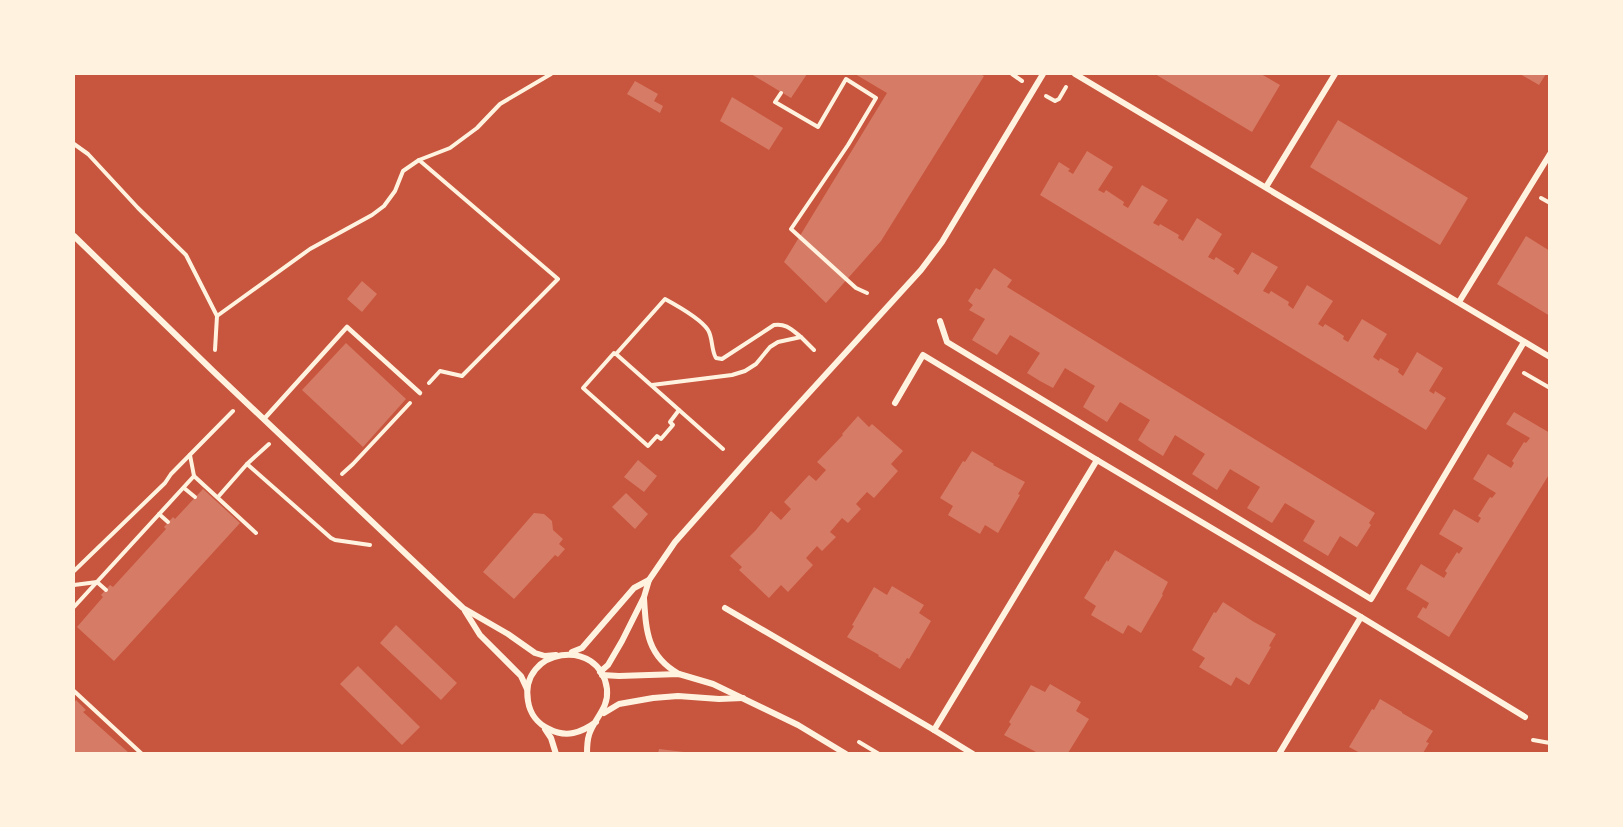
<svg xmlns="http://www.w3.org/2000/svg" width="1623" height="827" font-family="'IBM Plex Serif',serif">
	<rect width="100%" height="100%" fill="#c8553d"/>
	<g fill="#d67c66">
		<polygon points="751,74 807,74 791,98"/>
		<polygon points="855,74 980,74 984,76 881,241 826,303 784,262 887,93"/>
		<polygon points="1155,74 1261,74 1280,85 1252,132"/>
		<polygon points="1520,74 1546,74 1539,85"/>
		<polygon points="635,81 658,94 654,101 663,106 660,113 627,94"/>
		<polygon points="732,97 783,128 769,150 720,121"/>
		<polygon points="1338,120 1468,198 1440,245 1310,167"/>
		<polygon points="1087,151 1113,167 1098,190 1104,193 1106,190 1124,202 1123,205 1128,208 1142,185 1168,200 1153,223 1159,226 1160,224 1179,235 1178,238 1183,241 1197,218 1222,234 1208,257 1214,260 1216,257 1225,263 1235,269 1233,271 1238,275 1252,252 1278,267 1263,291 1269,294 1271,291 1289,302 1288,305 1293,309 1307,285 1333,301 1318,324 1323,327 1325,324 1335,330 1344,336 1343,339 1348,342 1362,319 1387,334 1373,357 1379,361 1380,358 1390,364 1399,369 1398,372 1403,376 1417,352 1443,368 1429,391 1434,394 1435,391 1446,398 1426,430 1040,195 1059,162 1070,169 1068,171 1073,174"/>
		<polygon points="1526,236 1550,251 1550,316 1497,284"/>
		<polygon points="994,268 1012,280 1007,287 1375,513 1369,523 1371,525 1357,547 1340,536 1328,556 1303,541 1315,521 1285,503 1272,523 1247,508 1260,487 1230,469 1217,490 1192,474 1205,454 1175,435 1163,456 1150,448 1138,440 1150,420 1120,402 1107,422 1083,407 1095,386 1065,368 1053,388 1040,381 1027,373 1040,353 1010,335 997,355 972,340 985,319 969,310 973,305 968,301 976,288 980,290"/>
		<polygon points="362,281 377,294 362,312 347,299"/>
		<polygon points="346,343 406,399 363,447 302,390"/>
		<polygon points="1514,412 1550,433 1550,473 1449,637 1417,617 1423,607 1426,609 1429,603 1406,589 1421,564 1444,578 1447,573 1445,571 1457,552 1459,554 1463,548 1439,534 1454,509 1478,523 1481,518 1478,516 1490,497 1492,498 1496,493 1473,479 1488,454 1511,468 1514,463 1512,461 1524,442 1526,443 1530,438 1506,424"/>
		<polygon points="858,416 869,427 872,424 903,451 891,464 898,471 874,498 867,492 856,504 861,509 848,523 842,518 830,532 836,537 822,551 817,546 806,558 813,565 788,592 781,585 769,598 739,570 742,567 730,556 756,530 771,511 781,520 791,509 784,502 809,475 816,481 826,470 817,462 843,435 842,434"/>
		<polygon points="972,451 994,464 993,465 1025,482 1018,494 1020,495 998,533 985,525 980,534 948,515 953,506 940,498 963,461 965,462"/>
		<polygon points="638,460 657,476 644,492 624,477"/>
		<polygon points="203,489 240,523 114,661 77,627 103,597 101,595 110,585 113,587 166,529 164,527 173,517 175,519"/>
		<polygon points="626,493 648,514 635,529 612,507"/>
		<polygon points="534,513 544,514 552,521 553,530 563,539 559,544 565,549 558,557 555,555 514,599 483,572"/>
		<polygon points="1115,550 1168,582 1162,594 1163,595 1141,633 1128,625 1123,634 1091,615 1096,606 1084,598 1107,560 1108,562"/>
		<polygon points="892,586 924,605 919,613 931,621 909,659 907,658 900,669 878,656 879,655 847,637 854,626 852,625 874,587 887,595"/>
		<polygon points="1223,602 1254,622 1276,634 1269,646 1271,647 1249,685 1236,677 1231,686 1199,667 1205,658 1192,650 1214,612 1216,613"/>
		<polygon points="396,625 457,683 441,700 380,643"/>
		<polygon points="358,666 420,727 402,745 340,684"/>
		<polygon points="1050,684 1081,702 1076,711 1089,719 1068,753 1035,753 1036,752 1004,735 1011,724 1009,722 1031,685 1045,692"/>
		<polygon points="1380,699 1402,712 1402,713 1433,731 1426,742 1429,743 1423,753 1360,753 1349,747 1372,709 1374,710"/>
		<polygon points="76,700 86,710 83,712 129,753 74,753 74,703"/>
		<polygon points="659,749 684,752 684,753 658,753"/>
	</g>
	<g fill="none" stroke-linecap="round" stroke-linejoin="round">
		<g stroke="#fff3e0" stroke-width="4">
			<polyline points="1012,74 1022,81"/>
			<polyline points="781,93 775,102 818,127 846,79 876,98 848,145 791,229 856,288 867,293"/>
			<polyline points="1046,96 1055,101 1059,99 1066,87"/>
			<polyline points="74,144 88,154 138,208 186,255 217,316 215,350"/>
			<polyline points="419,160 558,279 462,376 440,371 429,383"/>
			<polyline points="1541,198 1550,203"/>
			<polyline points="217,316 310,249 372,215 384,206 395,191 403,171 419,160 450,148 477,128 500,104 551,74"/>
			<polyline points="615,354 614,353 583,388 648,446 657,436 661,439 673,425 670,422 679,410"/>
			<polyline points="1524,373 1550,388"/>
			<polyline points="652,385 732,375 745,371 756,364 770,347 778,342 801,337 814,350"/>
			<path d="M723,449L616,354L665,299C676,305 701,319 708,330C713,338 711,350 716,358L722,359L774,325C786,323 792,330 801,337"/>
			<polyline points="190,455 194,476"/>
			<polyline points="247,464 269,444"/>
			<polyline points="342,474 353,464 410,403"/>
			<polyline points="184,488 195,497"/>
			<polyline points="218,497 247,464 331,538 335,540 370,545"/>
			<polyline points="159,514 168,522"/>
			<polyline points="74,571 165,483 171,474 233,411"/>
			<polyline points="74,585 97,582 106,590"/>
			<polyline points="74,607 194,476 256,533"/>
			<polyline points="74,691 142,754"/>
			<polyline points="1533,740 1550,743"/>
			<polyline points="859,742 879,754"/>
		</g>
		<polyline stroke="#fff3e0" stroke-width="4.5" points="264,419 347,327 420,393"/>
		<g stroke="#fff3e0" stroke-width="6">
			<polyline points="1075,74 1550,357"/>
			<polyline points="1266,187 1335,74"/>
			<polyline points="74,236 214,372 463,608 508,634 535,653 545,656 556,655"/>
			<polyline points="1459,302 1550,154"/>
			<polyline points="940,321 947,342 1371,599 1524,342"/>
			<polyline points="895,403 923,355 1097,460"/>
			<path d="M644,598C646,631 647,656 679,674"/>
			<polyline points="725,608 934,730"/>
			<polyline points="465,611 480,635 521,676 527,689"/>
			<polyline points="572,652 582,648 634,588 649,580"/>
			<polyline points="600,672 608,665 622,641 644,597 649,580 675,542 745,463 921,270 942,242 1043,74"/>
			<polyline points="602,675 619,676 679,674 713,684 798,725 846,754"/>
			<polyline points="604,713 619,704 653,698 678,696 719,699 743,698"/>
			<polyline points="545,729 551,738 556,754"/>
			<path d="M587,754C587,747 587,741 589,735C594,718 609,709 607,689C600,636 519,648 528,701C530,714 538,724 549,729C566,738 581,733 596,722"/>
			<polyline points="973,754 934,730 1097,460 1361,617"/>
			<polyline points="1279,754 1361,617 1525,717"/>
		</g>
	</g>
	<rect width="1623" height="827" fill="none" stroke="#fff3e0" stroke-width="150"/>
</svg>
